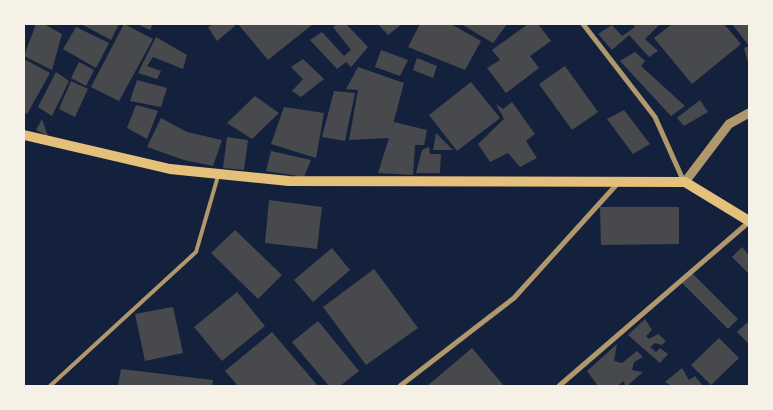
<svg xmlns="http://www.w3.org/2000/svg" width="773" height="410" font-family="Overpass,sans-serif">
	<rect width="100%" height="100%" fill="#14213d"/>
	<g fill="#48494c">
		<polygon points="36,24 44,24 62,34 52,70 24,56"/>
		<polygon points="81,24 119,24 111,40"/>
		<polygon points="124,24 153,39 119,101 91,87"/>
		<polygon points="137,24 153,24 150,30"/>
		<polygon points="214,24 232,24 235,26 217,41 208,27"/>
		<polygon points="238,24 313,24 268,60"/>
		<polygon points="337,24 346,24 368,47 351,67 346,62 337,69 310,40 322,32 344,56 351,50 333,27"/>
		<polygon points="378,24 402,24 388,35"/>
		<polygon points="420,24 451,24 481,41 465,70 408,47"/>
		<polygon points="461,24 507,24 493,43"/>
		<polygon points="528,24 538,24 551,41 530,56 539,68 506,93 487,68 500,60 492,50"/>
		<polygon points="633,24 659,25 645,39 658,51 649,57 629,35 612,50 598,34 612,25 622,36 635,27"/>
		<polygon points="672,24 724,24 741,44 692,84 654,38"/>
		<polygon points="732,24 749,24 749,66 744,48 749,46"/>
		<polygon points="76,27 109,43 96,68 63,49"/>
		<polygon points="156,37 187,55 183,69 153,57 147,66 161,71 157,79 138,73"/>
		<polygon points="381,50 408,60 400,76 375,67"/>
		<polygon points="635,52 645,61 641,66 685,106 671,116 620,61"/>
		<polygon points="417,58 437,66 433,78 413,70"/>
		<polygon points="24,59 50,73 27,114 24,112"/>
		<polygon points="303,59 324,79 301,97 292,91 303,79 291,67"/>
		<polygon points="79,62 94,70 86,86 71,78"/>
		<polygon points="565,66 598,112 572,130 539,84"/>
		<polygon points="358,67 404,83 392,128 394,122 427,130 424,145 415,145 413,175 378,173 389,138 349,140 358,90 346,89"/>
		<polygon points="56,72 69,81 52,116 38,107"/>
		<polygon points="137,80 167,88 161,107 130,101"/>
		<polygon points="71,81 88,89 75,117 59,109"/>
		<polygon points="471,82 500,118 457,151 429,115"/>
		<polygon points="334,91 355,93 345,141 322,137"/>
		<polygon points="255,96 279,113 252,139 227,123"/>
		<polygon points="700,100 708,112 684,126 677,118"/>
		<polygon points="512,102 535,134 526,141 537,158 520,167 508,153 490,162 478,144 504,119 496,104 503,109"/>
		<polygon points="136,105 158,111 147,139 127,128"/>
		<polygon points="284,107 324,113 316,158 271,144"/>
		<polygon points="624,110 650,144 633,154 607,119"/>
		<polygon points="161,118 187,132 222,140 213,166 184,160 147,147"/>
		<polygon points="42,119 48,136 36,130"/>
		<polygon points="436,133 453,150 433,150"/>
		<polygon points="227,137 248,140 244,170 223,168"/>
		<polygon points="429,147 430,154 441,154 440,173 416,173 422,150"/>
		<polygon points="271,151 311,160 304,177 266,171"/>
		<polygon points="269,200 322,207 317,249 265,243"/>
		<polygon points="600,207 679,207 679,244 601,245"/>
		<polygon points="235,230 282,275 258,299 211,253"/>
		<polygon points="742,247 749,255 749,274 732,257"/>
		<polygon points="332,248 350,270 313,302 294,280"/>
		<polygon points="374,269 418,328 366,365 323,307"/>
		<polygon points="692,273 738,319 728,329 682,283"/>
		<polygon points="237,292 265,326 222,361 194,327"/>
		<polygon points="173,307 183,353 145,361 135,314"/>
		<polygon points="645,319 652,330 646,336 649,339 658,334 666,341 662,345 655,343 650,347 656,352 660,348 668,354 660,363 628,335"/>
		<polygon points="318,321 359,371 340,386 329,386 292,342"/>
		<polygon points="749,321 749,344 737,332"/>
		<polygon points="272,332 318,386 238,386 225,371"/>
		<polygon points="719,338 739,358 711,385 691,365"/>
		<polygon points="617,344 614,361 622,363 637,351 643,357 634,362 632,370 643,372 627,386 625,386 624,381 617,386 598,386 587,371"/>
		<polygon points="472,348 504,386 427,386"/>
		<polygon points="682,368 689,380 695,376 703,386 672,386 665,382"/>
		<polygon points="121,369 213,380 212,386 118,386"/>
	</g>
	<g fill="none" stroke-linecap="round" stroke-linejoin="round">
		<polyline stroke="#b1986c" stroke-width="4" points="50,386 196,252 218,176"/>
		<g stroke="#b1986c" stroke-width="5">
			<polyline points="583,24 655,117 684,182"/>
			<polyline points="400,386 514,298 618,183"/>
			<polyline points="559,386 749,222"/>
		</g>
		<polyline stroke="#b1986c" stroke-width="9" points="685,182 729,124 749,113"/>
		<polyline stroke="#e5c07b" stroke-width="10" points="24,135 170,169 289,181 685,182 749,221"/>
	</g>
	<rect width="773" height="410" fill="none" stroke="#f6f1e7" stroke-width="50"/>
</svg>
